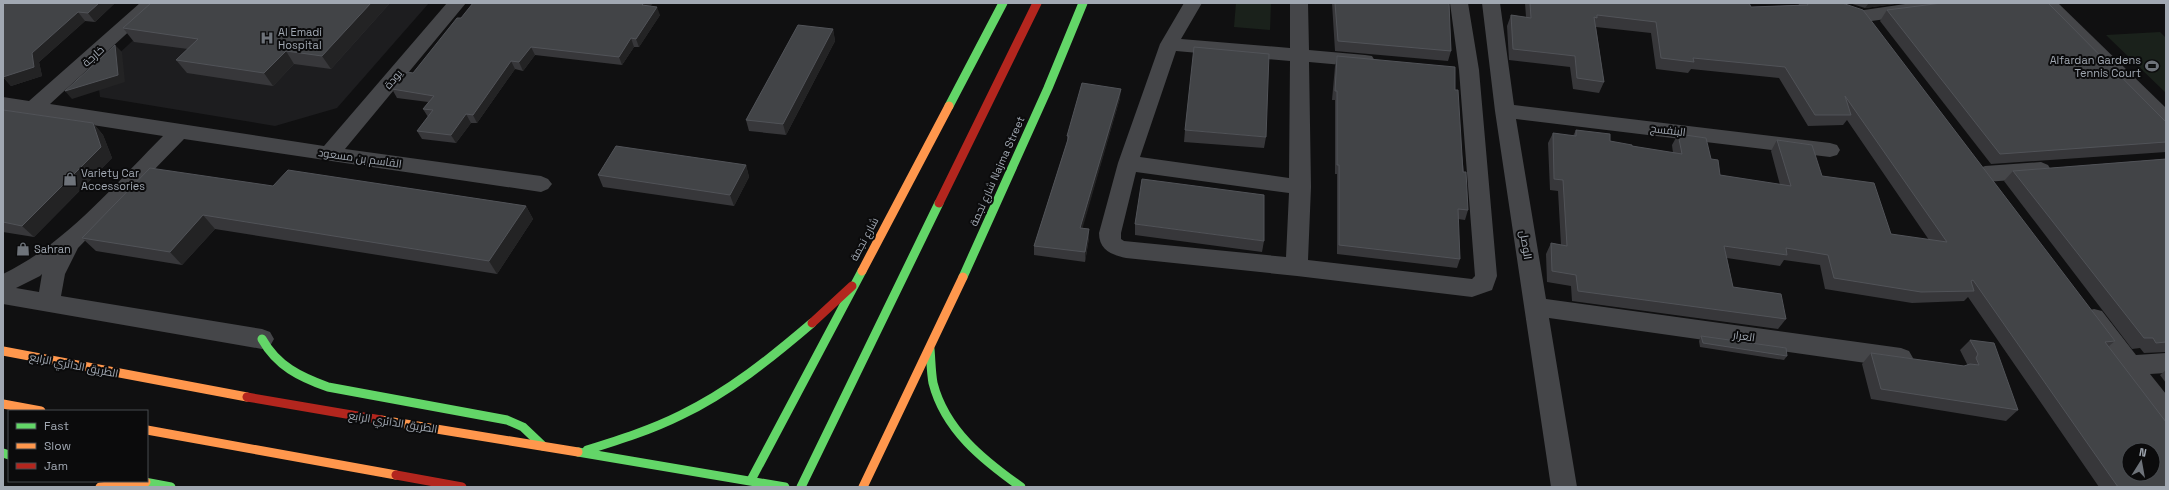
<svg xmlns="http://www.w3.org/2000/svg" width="2169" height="490" font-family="'Space Grotesk',Cairo,sans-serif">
	<rect width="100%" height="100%" fill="#101011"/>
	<polygon fill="#1d1d1f" points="173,3 429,3 337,108 275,126 100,97 97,74"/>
	<g fill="#1a211b">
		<polygon points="1236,3 1271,3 1270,30 1234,27"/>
		<polygon points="2160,32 2166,38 2166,93 2106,35"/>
	</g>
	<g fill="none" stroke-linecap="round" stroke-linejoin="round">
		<g fill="#454649" fill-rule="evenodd">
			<path d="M140,3H160L50,104L324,146L447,3H466L345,149L541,176L548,179L552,184L548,189L541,192L184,139L78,248L65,274L61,296L262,329L270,332L274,339L270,346L262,349L3,304V274C67,243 114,185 163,136L3,111V97L29,101ZM42,274L39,292L16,288L40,276Z"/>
			<path d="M1184,3H1202L1181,39L1290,48V3H1308L1309,50L1365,55L1372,56L1375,61L1372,66L1365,67L1309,62L1311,187L1308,260L1472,279L1475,276L1459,70L1450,3H1468L1479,70L1497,276L1492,290L1472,297L1297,276L1126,258C1112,255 1099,250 1099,233L1118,163L1160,44ZM1176,51L1290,61L1289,178L1140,157ZM1136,172L1289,193L1286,257L1124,241L1121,239V233Z"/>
			<polygon points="1482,3 1500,3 1514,105 1830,143 1837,145 1840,150 1837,155 1830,157 1516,119 1546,299 1901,348 1909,351 1913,358 1909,365 1901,368 1549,318 1577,487 1551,487 1495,111"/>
			<polygon points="1912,3 1978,3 1975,7 1864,22 1857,20 1855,16 1857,12 1864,10"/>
			<polygon points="2038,3 2058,3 2166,108 2166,127 2159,125"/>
			<polygon points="2041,162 2048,165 2051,170 2048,175 2041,178 1985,182 1978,179 1975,174 1978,169 1985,166"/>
			<polygon points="2094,309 2102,311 2136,355 2166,353 2166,373 2150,374 2166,394 2166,424 2157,420 2086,325 2082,318 2086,311"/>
		</g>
		<g stroke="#63d668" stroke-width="9">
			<polyline points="949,106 1003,3"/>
			<polyline points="963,277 1048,88 1083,3"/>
			<path d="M262,339C277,366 300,377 328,387L507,420L523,427L543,446"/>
			<path d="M930,349C931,360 931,372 933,383C945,430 983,460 1021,487"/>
			<path d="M587,450C619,440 651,430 681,415C729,392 771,358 812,323"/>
			<polyline points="578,452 785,487"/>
			<polyline points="3,453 9,455"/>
			<polyline points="751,480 862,271"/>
			<polyline points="139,481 171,487"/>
			<polyline points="801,487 939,203"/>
		</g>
		<g stroke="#ff974d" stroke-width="9">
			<polyline points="862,271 949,106"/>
			<polyline points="3,351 247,397"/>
			<polyline points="3,404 41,411"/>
			<polyline points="381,420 578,452"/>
			<polyline points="147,430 396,475"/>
			<polyline points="100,487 146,482"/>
			<polyline points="863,487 963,277"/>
		</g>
		<g stroke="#b3261e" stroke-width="9">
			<polyline points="939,203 1037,3"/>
			<polyline points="812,323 852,286"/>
			<polyline points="247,397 381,420"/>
			<polyline points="396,475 462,487"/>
		</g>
	</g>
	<g fill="#37373a">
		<polygon points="3,3 115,3 95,22 85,21 39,62 42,76 11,86 3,77"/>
		<polygon points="390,3 331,69 294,64 273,86 187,73 176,60 188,49 134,42 123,28"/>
		<polygon points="1332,3 1449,3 1451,51 1448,61 1335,51"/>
		<polygon points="1525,3 1749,3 1751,7 1799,5 1798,3 1842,3 2115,341 2109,346 2166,487 2099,487 1968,297 1964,301 1912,303 1825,289 1820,265 1784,260 1780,266 1727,258 1733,287 1786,319 1778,329 1572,301 1571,286 1547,282 1546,254 1551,243 1561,245 1558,191 1550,190 1548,143 1553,133 1573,136 1576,130 1610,141 1632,146 1673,153 1672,145 1678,134 1711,159 1720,175 1780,185 1771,151 1777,140 1822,176 1891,234 1929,240 1847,120 1843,125 1808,126 1779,78 1691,69 1688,73 1656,69 1651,33 1596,27 1604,82 1599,93 1573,89 1570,67 1509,60 1507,26 1511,15 1526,17"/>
		<polygon points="1849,3 1902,3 1865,8"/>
		<polygon points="650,6 660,15 639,47 634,47 622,65 535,55 523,71 515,69 477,123 471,123 456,143 422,139 417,131 428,117 423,109 428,102 397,98 392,89 413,73 461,18"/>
		<polygon points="1887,10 2166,122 2166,152 1991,164 1880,21"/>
		<polygon points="833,29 835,41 786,135 749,131 746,120"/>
		<polygon points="1337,56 1455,90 1468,210 1465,220 1458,219 1460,259 1457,268 1337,254 1337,174 1335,174 1335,100 1332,100 1335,66"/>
		<polygon points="1120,98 1082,228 1089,238 1085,262 1034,255 1034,246 1067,142 1067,136"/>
		<polygon points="3,110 93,123 103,135 112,158 34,237 3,232"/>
		<polygon points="1185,130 1266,137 1264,148 1184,142"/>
		<polygon points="2166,159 2166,352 2144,353 2140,348 2132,349 2004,181 2013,171"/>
		<polygon points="746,165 749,177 734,206 603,187 598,175"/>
		<polygon points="273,186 526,206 533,219 497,274 215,229 182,265 96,251 82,238"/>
		<polygon points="1135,224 1264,241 1262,252 1135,235"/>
		<polygon points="1701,336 1787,356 1784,360 1700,347 1699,341"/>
		<polygon points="1970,340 2018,410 2006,421 1871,399 1862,364 1871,353 1964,366 1967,365 1967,364 1960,350"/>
		<polygon points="2166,370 2166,383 2160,375"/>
	</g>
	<g fill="#232324">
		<polygon points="99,3 115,3 95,22 88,13"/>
		<polygon points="371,3 390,3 331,69 322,56"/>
		<polygon points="644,3 653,3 645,14 642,5"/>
		<polygon points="1869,3 1902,3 1865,8"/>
		<polygon points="657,7 660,15 639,47 636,39"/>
		<polygon points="78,12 85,21 39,62 42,76 11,86 3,77"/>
		<polygon points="833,29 835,41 786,135 783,124"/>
		<polygon points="631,38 634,47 622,65 619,57"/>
		<polygon points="115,45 122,52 125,82 72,99 65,91"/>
		<polygon points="531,47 535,55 523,71 519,62"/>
		<polygon points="286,51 294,64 273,86 264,73"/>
		<polygon points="511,61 515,69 477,123 473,115"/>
		<polygon points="1121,89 1120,98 1080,237 1080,228"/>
		<polygon points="466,114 471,123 456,143 451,135"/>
		<polygon points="93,123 103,135 112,158 34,237 22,226"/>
		<polygon points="746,165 749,177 734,206 730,195"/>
		<polygon points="526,206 533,219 497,274 489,261"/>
		<polygon points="203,215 215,229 182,265 170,252"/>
		<polygon points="1089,229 1089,238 1085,262 1085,252"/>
	</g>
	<g fill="#424447" stroke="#515358" fill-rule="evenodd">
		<polygon points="3,3 99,3 88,13 78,12 32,53 34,67 3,77"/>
		<polygon points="151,3 371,3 322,56 286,51 264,73 176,60 198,39 123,28"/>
		<polygon points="473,3 644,3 642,5 657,7 636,39 631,38 619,57 531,47 519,62 511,61 473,115 466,114 451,135 417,131 433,110 423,109 434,96 392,89 407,72 413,73 457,18 461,18"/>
		<polygon points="1335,3 1449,3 1451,51 1338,41"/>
		<path d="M1530,3H1749L1751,7L1808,5L1807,3H1842L1863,10L2115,341L2105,342L2166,422V487H2118L1973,280L1971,281L1974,291L1921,292L1834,278L1828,255L1786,248L1787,255L1724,246L1733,287L1781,294L1786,319L1578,291L1576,275L1552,271L1551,243L1567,246L1563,180L1554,179L1553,133L1576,136V130L1610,134V141L1632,145V146L1682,154L1678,134L1706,138L1711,159L1718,160L1720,175L1791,186L1777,140L1812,145L1822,176L1874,183L1891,234L1947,242L1845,96L1851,115H1815L1785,67L1693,58L1694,62L1661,58L1656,22L1597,15V18L1594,17L1604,82L1577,78L1575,56L1513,49L1511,15L1531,18ZM2129,450H2153V474H2129Z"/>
		<polygon points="1942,3 2048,3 2166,122 2166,142 2000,154 1887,10"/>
		<polygon points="798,25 833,29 783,124 746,120"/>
		<polygon points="115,45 118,75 65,91"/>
		<polygon points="1194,47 1269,54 1266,137 1185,130"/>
		<polygon points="1337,56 1455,67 1455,90 1458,90 1463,172 1466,172 1468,210 1458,209 1460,259 1339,245 1339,165 1337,165 1337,91 1335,91"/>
		<polygon points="1082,83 1121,89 1080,228 1089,229 1085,252 1034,246 1069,136 1067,136"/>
		<polygon points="3,110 93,123 101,147 22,226 3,222"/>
		<polygon points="616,146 746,165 730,195 598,175"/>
		<polygon points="2166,159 2166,342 2156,343 2153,338 2144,338 2013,171"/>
		<polygon points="150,168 273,186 288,170 526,206 489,261 203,215 170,252 82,238"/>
		<polygon points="1142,179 1264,195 1264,241 1135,224"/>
		<polygon points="1701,336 1786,348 1787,356 1703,343"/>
		<polygon points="1970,340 1994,343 2018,410 1881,389 1871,353 1964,366 1970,364 1979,365 1976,358 1978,354"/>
	</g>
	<defs>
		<g id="hospital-bare" transform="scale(1.08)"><path d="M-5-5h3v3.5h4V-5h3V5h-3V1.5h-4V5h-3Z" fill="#6e737a" stroke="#0b0b0c" stroke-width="2.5" paint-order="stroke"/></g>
		<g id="stadium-bare" transform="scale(1.08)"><path d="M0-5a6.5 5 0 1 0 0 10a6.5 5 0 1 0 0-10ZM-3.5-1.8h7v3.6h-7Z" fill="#6e737a" stroke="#0b0b0c" stroke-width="2.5" paint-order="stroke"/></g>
		<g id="shop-bare" transform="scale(1.08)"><path d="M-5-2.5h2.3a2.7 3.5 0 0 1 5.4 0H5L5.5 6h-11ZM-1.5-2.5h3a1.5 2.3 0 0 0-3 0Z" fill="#6e737a" stroke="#0b0b0c" stroke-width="2.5" paint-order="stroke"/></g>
	</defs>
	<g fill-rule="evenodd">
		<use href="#hospital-bare" x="267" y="38"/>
		<use href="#stadium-bare" x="2152" y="66"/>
		<use href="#shop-bare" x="70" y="179"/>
		<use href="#shop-bare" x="23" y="249"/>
	</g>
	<g text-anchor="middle" stroke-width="4" stroke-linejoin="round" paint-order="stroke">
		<g font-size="11" fill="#a1a8b2" stroke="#0b0b0c" text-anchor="start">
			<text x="278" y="36">Al Emadi<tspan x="278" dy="13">Hospital</tspan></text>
			<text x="2141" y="64" text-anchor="end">Alfardan Gardens<tspan x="2141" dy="13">Tennis Court</tspan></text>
			<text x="81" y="177">Variety Car<tspan x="81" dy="13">Accessories</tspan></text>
			<text x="34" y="253">Sahran</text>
		</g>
		<g font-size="11" fill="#a1a8b2" stroke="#0b0b0c">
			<text transform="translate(93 56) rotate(-42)" y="4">خارجة</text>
			<text transform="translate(393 79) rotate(-50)" y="4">يودة</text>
			<text transform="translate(1668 130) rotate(7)" y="4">البنفسج</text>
			<text transform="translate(360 158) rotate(8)" y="4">القاسم بن مسعود</text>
			<text transform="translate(997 171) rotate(-66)" y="4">شارع نجمة Najma Street</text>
			<text transform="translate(864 239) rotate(-62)" y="4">شارع نجمة</text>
			<text transform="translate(1526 245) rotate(81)" y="4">الوصل</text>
			<text transform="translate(1744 336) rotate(8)" y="4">العرار</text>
			<text transform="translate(74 365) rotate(11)" y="4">الطريق الدائري الرابع</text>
			<text transform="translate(393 422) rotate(9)" y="4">الطريق الدائري الرابع</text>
		</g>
	</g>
	<rect width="2169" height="490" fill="none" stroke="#a1a8b2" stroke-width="8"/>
	<rect x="8" y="410" width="140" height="72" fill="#0b0b0c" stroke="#474a4e"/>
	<rect x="16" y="423" width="20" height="6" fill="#63d668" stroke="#474a4e"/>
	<text x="44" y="430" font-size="12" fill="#a1a8b2">Fast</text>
	<rect x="16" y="443" width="20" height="6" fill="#ff974d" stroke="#474a4e"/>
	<text x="44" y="450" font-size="12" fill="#a1a8b2">Slow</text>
	<rect x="16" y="463" width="20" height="6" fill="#b3261e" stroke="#474a4e"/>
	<text x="44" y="470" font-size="12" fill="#a1a8b2">Jam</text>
	<g transform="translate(2141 462) rotate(11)"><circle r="19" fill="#0b0b0c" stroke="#474a4e"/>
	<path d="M0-3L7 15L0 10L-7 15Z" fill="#6e737a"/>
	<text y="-6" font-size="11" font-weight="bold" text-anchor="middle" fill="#a1a8b2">N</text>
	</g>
</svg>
